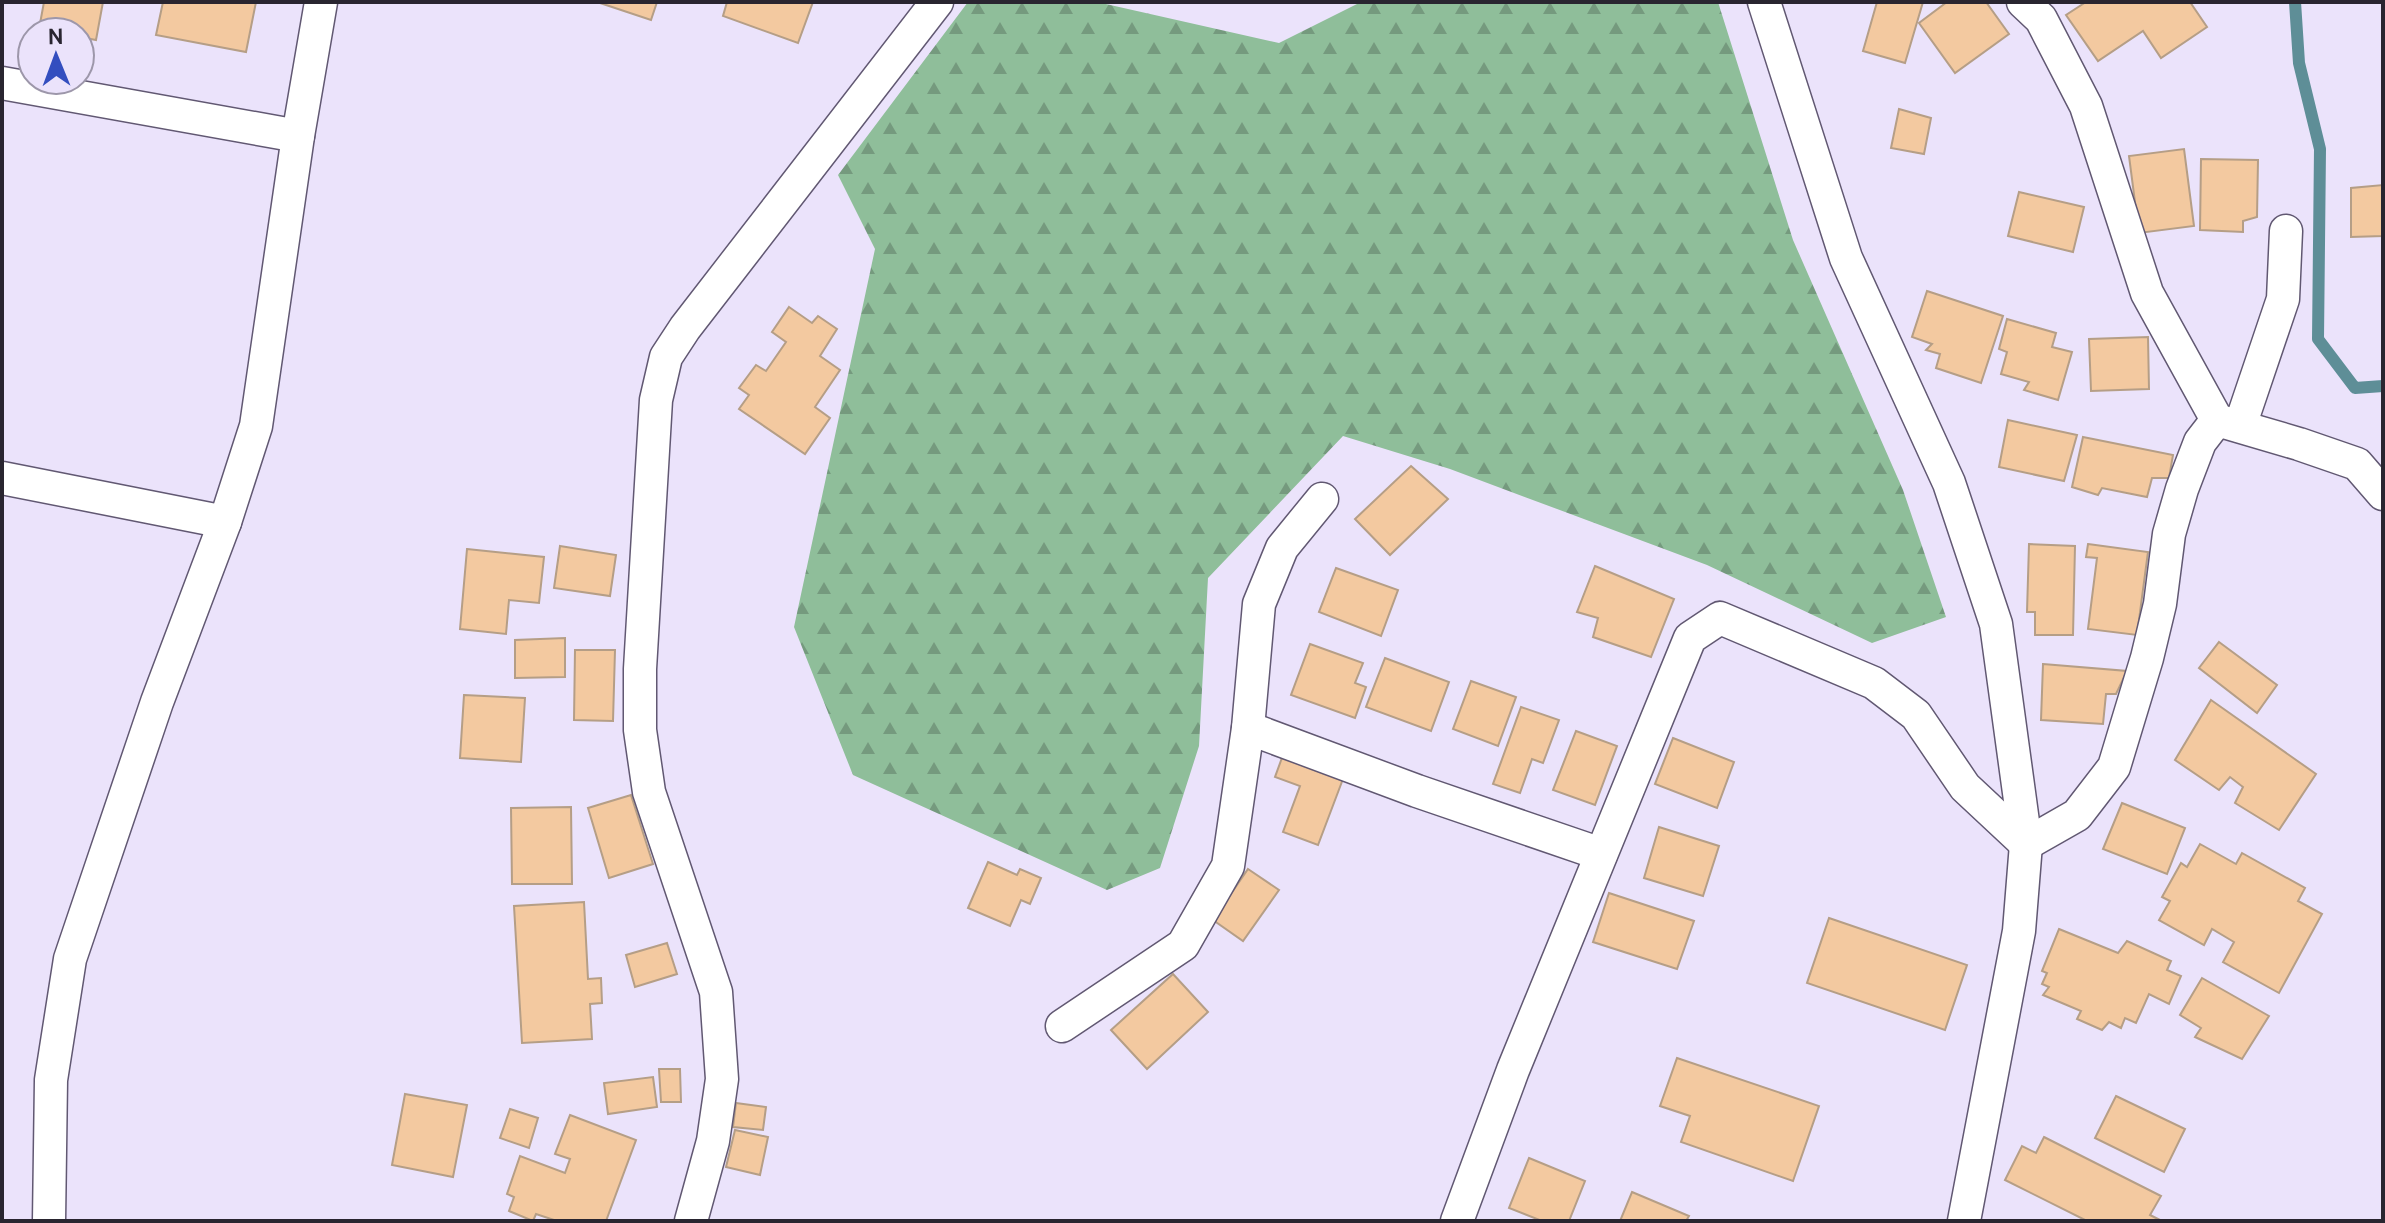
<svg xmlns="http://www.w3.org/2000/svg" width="2385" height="1223" font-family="Cabin,sans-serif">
	<defs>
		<pattern id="forest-firs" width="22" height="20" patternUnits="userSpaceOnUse" patternTransform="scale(2)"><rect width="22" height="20" fill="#8fbe9a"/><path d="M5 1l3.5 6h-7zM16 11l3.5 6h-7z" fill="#759a7e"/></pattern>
	</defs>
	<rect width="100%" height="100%" fill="#ebe3fb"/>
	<polygon fill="url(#forest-firs)" points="968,2 1097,2 1279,43 1361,2 1718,2 1793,240 1903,490 1946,617 1872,643 1707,565 1450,469 1343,436 1208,578 1199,746 1160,868 1107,890 853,775 794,627 875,249 838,175"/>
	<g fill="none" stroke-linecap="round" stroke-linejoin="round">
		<polyline stroke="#5e8e97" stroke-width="12" points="2295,2 2299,63 2320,149 2318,339 2355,388 2383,386"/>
	</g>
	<g fill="#f3c9a0" stroke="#b59e86" stroke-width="2">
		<polygon points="44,2 103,2 96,40 80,37 80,32 54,32 39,29"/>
		<polygon points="163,2 256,2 246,52 156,35"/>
		<polygon points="597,2 657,2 651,20"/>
		<polygon points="727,2 813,2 798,43 723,16"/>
		<polygon points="1877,2 1923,2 1905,63 1863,51"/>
		<polygon points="1947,2 1986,2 2009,34 1955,73 1919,23"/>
		<polygon points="2086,2 2190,2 2207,27 2161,58 2143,31 2098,61 2066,15"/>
		<polygon points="1899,109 1931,118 1924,154 1891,148"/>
		<polygon points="2184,149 2194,226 2139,233 2129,156"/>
		<polygon points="2201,159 2258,160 2257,217 2243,221 2243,232 2200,230"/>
		<polygon points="2383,185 2383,236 2351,237 2351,188"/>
		<polygon points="2019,192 2084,207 2073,252 2008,236"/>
		<polygon points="1927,291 2003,316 1981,383 1936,368 1940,354 1926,350 1932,344 1912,337"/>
		<polygon points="789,307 812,323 818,316 837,329 820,356 840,370 815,407 830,418 805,454 739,409 749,395 739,388 756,365 766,371 786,342 772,332"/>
		<polygon points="2007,319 2056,333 2052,347 2072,352 2058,400 2024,390 2029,382 2001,374 2007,352 1999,349"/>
		<polygon points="2148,337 2149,389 2091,391 2089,339"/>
		<polygon points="2008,420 2077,435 2064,481 1999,467"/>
		<polygon points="2083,437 2173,455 2169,478 2152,478 2147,497 2102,488 2098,495 2072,487"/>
		<polygon points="1411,466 1448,499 1390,555 1355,519"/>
		<polygon points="2029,544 2075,546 2073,635 2035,635 2035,612 2027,612"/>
		<polygon points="2088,544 2148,552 2137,635 2088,629 2097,558 2086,557"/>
		<polygon points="560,546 616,555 610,596 554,588"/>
		<polygon points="467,549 544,557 539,603 509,600 506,634 460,629"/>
		<polygon points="1595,566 1674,599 1651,657 1593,637 1598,618 1577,612"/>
		<polygon points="1336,568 1398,590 1381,636 1319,612"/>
		<polygon points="565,638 565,677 515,678 515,640"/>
		<polygon points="2219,642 2277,685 2257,713 2199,668"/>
		<polygon points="1310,644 1363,663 1355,683 1366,687 1355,718 1291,695"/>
		<polygon points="575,650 615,650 613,721 574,720"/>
		<polygon points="1385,658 1449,682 1431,731 1366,707"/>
		<polygon points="2043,664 2127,671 2116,694 2106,694 2103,724 2041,720"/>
		<polygon points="1471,681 1516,697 1498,746 1453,729"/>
		<polygon points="464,695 525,698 521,762 460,758"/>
		<polygon points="2211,700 2316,774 2279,830 2235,803 2243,787 2230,777 2219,790 2175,760"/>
		<polygon points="1521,707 1559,720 1543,763 1532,759 1520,793 1493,784"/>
		<polygon points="1576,731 1617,746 1595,805 1553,790"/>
		<polygon points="1673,738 1734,762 1717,808 1655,784"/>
		<polygon points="1283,755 1346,771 1318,845 1283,832 1300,786 1275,777"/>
		<polygon points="631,795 653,864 609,878 588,808"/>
		<polygon points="2122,803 2185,828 2167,874 2103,849"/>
		<polygon points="571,807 572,884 512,884 511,808"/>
		<polygon points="1659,827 1719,846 1703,896 1644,878"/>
		<polygon points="2200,844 2236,864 2242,853 2305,888 2298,901 2322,914 2279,993 2223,962 2234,942 2212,929 2204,945 2159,920 2170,901 2162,897 2181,863 2187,867"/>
		<polygon points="988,862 1017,875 1020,869 1041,878 1030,904 1021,900 1010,926 968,908"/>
		<polygon points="1248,869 1279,890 1243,941 1213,920"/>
		<polygon points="1609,893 1694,921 1677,969 1593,942"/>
		<polygon points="584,902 588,979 601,978 602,1003 590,1004 592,1039 522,1043 514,906"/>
		<polygon points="1829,918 1967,965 1945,1030 1807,983"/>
		<polygon points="2059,929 2118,953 2127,941 2171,961 2167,970 2181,976 2169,1004 2149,994 2136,1023 2125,1018 2121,1028 2109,1022 2102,1030 2077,1019 2081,1011 2043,995 2049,987 2042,984 2047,973 2042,971"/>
		<polygon points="667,943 677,974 635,987 626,955"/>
		<polygon points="1173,974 1208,1012 1147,1069 1111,1030"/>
		<polygon points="2202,978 2269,1016 2242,1059 2195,1037 2201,1028 2180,1015"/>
		<polygon points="1677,1058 1819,1106 1793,1181 1681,1142 1690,1116 1660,1106"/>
		<polygon points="659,1069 680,1069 681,1102 661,1102"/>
		<polygon points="653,1077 657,1107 608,1114 604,1083"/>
		<polygon points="405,1094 467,1105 453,1177 392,1165"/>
		<polygon points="2116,1096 2185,1129 2164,1172 2095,1138"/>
		<polygon points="736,1103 766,1107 763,1130 733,1127"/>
		<polygon points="510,1109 538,1118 529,1148 500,1138"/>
		<polygon points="570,1115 636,1140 606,1221 557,1221 536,1214 533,1221 509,1211 514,1197 507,1194 520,1156 565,1173 570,1159 555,1154"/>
		<polygon points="735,1130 768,1137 760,1175 726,1167"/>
		<polygon points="2044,1137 2161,1196 2150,1215 2162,1221 2087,1221 2005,1180 2022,1146 2036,1153"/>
		<polygon points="1529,1158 1585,1181 1569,1221 1542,1221 1509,1208"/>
		<polygon points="1632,1192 1689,1216 1686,1221 1620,1221"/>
	</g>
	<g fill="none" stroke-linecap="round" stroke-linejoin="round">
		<g stroke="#615872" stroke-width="35">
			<g id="minor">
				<polyline points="1764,2 1846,258 1949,483 1996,624 2026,844 2019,931 1964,1221"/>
				<polyline points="2023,2 2041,19 2086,106 2147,293 2217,420 2299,444 2357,464 2383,494"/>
				<polyline points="2,83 298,136"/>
				<polyline points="2240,426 2283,299 2286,231"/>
				<polyline points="2,478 225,522"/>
				<polyline points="1248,728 1417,791 1601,854"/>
				<polyline points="1062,1026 1183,945 1228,866 1248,728 1259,604 1282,548 1322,499"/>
				<polyline points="49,1221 51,1080 70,959 157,702 225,522 256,426 298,136 321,2"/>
				<polyline points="691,1221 713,1141 722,1079 716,992 649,792 640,730 640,669 656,400 666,357 685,328 937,2"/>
				<polyline points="1457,1221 1513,1070 1690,638 1720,618 1874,683 1916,715 1965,787 2026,844 2077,815 2114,767 2147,658 2160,604 2169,534 2182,489 2200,442 2217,420"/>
			</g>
		</g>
		<use href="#minor" stroke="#fff" stroke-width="32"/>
	</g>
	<rect width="2385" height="1223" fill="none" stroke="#292530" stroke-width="8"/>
	<g transform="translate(56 56) rotate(359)"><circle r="38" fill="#ebe3fb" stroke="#9d97aa" stroke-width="2"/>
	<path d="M0-6L14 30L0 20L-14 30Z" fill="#334ebf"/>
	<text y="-12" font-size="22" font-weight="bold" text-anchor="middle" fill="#292530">N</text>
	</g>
</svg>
